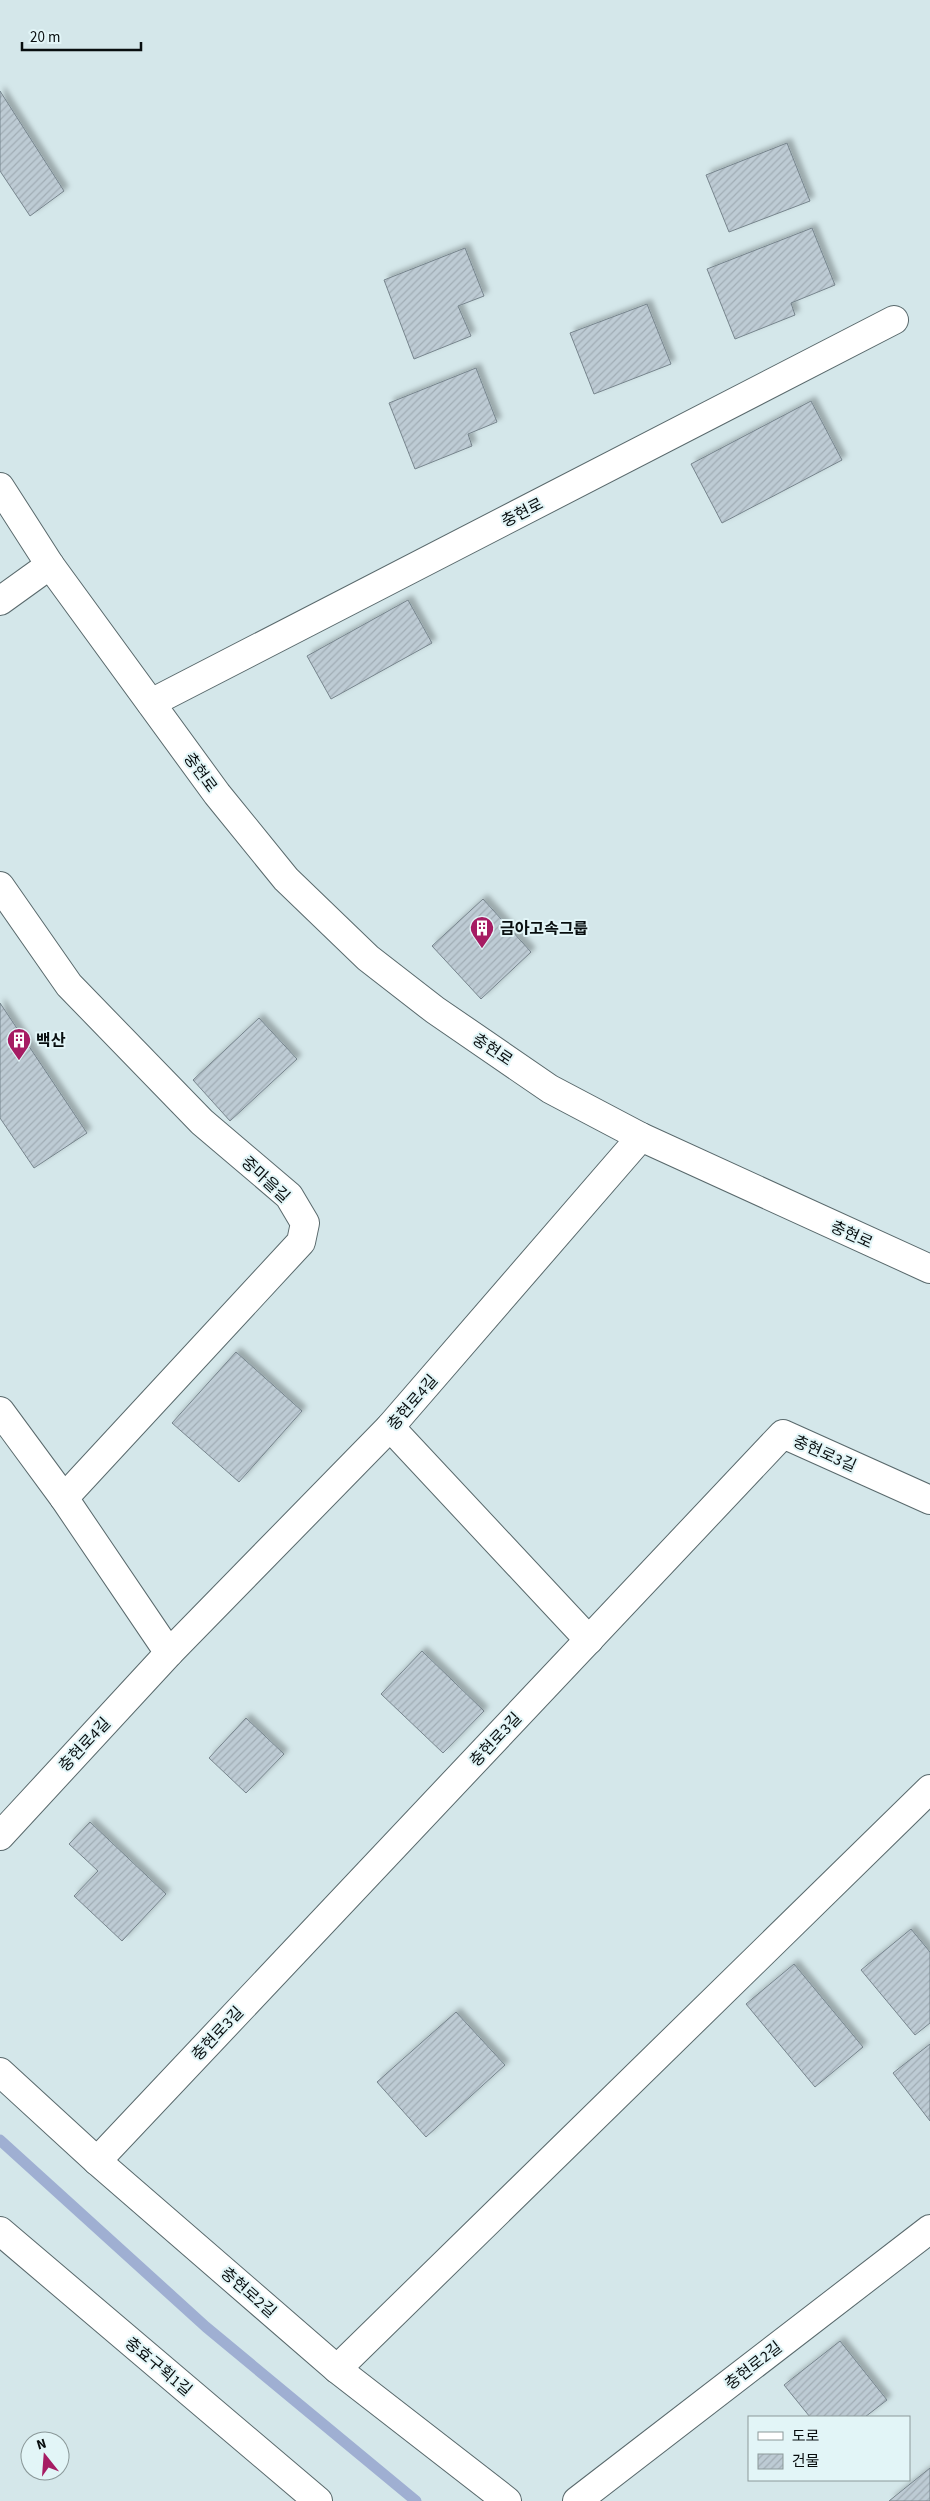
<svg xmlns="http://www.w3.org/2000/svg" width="930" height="2501" font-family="'Source Sans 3','Noto Sans KR',sans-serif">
	<defs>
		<pattern id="building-hatch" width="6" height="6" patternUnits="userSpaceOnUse" patternTransform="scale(1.25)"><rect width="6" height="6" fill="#bdcbd4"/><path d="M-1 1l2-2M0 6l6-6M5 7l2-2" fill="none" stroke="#a1adb5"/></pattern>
		<filter id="shadow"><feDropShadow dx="4.5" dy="-4.5" stdDeviation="2.5" flood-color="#0004"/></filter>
	</defs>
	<rect width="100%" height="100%" fill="#d4e7ea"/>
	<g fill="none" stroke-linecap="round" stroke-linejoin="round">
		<polyline stroke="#9fafd2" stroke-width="11" points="0,2140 206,2327 416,2501"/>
	</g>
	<g fill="url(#building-hatch)" stroke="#77858d" filter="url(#shadow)">
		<polygon points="0,91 64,191 30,216 0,171"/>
		<polygon points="787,143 810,201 729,232 706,175"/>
		<polygon points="812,228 835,285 791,303 795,315 735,339 707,269"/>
		<polygon points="465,248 484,296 458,306 471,336 414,359 384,280"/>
		<polygon points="647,304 671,364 594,394 570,333"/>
		<polygon points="476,368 497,422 468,434 472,446 415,469 389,403"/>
		<polygon points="811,401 842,460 722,523 691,464"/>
		<polygon points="408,600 432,643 331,699 307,656"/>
		<polygon points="483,899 531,952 481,999 432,946"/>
		<polygon points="0,1003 87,1133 34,1168 0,1118"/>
		<polygon points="259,1018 297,1059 230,1121 193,1080"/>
		<polygon points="236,1352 302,1411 239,1482 172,1423"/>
		<polygon points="422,1651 484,1711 443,1753 381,1694"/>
		<polygon points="246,1718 284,1754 246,1793 209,1758"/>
		<polygon points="90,1822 166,1894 122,1941 74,1896 98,1871 69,1844"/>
		<polygon points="911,1929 930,1952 930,2023 915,2035 861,1970"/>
		<polygon points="794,1964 863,2047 815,2087 746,2004"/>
		<polygon points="456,2012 505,2065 426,2137 377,2082"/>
		<polygon points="930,2044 930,2121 893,2073"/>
		<polygon points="840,2341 887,2400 865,2417 810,2417 784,2385"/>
		<polygon points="930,2468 930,2501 889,2501"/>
	</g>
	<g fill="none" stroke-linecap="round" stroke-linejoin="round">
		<g stroke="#59696c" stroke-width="30">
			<g id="minor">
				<polyline points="0,601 50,565"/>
				<polyline points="151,703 894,320"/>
				<polyline points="0,886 69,985 202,1122 289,1196 305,1223 301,1242 64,1498"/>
				<polyline points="0,1411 64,1498 169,1653"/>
				<polyline points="390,1427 589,1640"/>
				<polyline points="0,1836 169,1653 390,1427 641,1137"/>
				<polyline points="0,2072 97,2161 337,2369 507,2501"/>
				<polyline points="97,2161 783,1434 930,1500"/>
				<polyline points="0,2231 318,2501"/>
				<polyline points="337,2369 930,1789"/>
				<polyline points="577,2501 930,2229"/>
			</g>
		</g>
		<g stroke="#59696c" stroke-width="30">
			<polyline id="tertiary" points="0,487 50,565 217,794 286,879 368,958 435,1010 550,1089 641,1137 930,1269"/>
		</g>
		<use href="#minor" stroke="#fff" stroke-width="28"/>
		<use href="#tertiary" stroke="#fff" stroke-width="28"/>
	</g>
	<defs>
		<g id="building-pin" transform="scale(1.25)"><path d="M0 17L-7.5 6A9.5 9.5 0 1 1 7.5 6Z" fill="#a61c63" stroke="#e2f5f7"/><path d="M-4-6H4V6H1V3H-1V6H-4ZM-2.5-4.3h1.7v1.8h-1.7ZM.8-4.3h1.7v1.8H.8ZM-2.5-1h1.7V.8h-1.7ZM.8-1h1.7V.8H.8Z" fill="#fff"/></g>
	</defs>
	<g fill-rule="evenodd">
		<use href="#building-pin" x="482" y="928"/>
		<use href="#building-pin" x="19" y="1040"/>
	</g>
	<g text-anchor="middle" stroke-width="4" stroke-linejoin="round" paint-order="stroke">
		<g font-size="16" fill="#080e0f" stroke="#e2f5f7">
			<text transform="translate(522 512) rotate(-27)" y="6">충현로</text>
			<text transform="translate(201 772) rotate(54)" y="6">충현로</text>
			<text transform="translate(493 1049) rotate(34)" y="6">충현로</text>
			<text transform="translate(266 1179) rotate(43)" y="6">중마을길</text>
			<text transform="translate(852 1234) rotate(24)" y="6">충현로</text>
			<text transform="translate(412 1402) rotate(-49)" y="6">충현로4길</text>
			<text transform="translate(825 1453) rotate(24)" y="6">충현로3길</text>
			<text transform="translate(495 1739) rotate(-47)" y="6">충현로3길</text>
			<text transform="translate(84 1744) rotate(-47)" y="6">충현로4길</text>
			<text transform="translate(217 2033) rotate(-47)" y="6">충현로3길</text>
			<text transform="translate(249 2292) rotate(41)" y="6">충현로2길</text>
			<text transform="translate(753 2365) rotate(-38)" y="6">충현로2길</text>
			<text transform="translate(159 2366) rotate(40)" y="6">충효구획1길</text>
		</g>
		<g font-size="16" font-weight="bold" fill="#080e0f" stroke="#e2f5f7" text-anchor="start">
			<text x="500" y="934">금아고속그룹</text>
			<text x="36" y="1046">백산</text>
		</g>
	</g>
	<rect x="748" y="2416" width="162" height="65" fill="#e2f5f7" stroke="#8b999a"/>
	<rect x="758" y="2432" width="25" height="8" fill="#ffffff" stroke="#8b999a"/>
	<text x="792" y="2441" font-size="15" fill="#080e0f">도로</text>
	<rect x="758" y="2454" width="25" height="15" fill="url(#building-hatch)" stroke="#8b999a"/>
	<text x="792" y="2466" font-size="15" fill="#080e0f">건물</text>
	<g transform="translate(45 2456) rotate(343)"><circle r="24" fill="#e2f5f7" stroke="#8b999a"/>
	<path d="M0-4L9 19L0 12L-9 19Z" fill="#a61c63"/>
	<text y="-8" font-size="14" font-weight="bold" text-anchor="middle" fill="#080e0f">N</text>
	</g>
	<path d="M22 42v8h119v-8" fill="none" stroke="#080e0f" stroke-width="2.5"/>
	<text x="30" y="42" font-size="15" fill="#080e0f" stroke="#e2f5f7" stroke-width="4" paint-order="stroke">20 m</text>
</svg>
